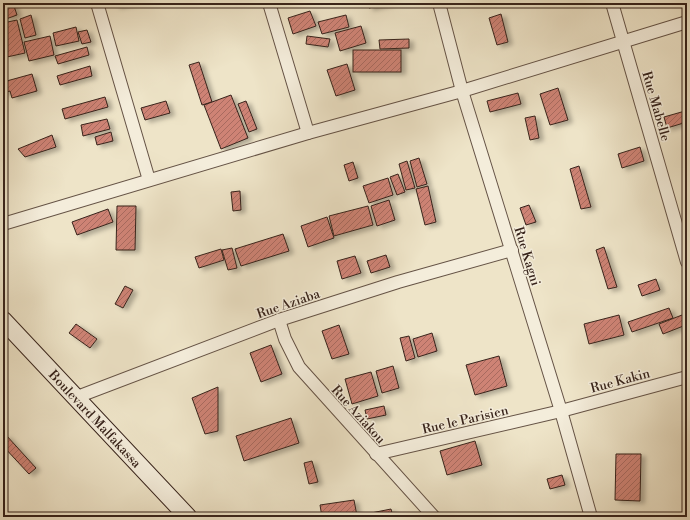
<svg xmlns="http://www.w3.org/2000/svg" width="690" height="520" font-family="'Libre Bodoni',serif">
	<defs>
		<pattern id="building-hatch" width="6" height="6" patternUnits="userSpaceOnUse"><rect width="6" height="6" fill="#ce8375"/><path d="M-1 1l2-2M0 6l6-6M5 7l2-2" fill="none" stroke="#a86b5f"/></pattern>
		<filter id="shadow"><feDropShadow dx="4.5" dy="2.5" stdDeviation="2" flood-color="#0004"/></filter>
	</defs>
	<rect width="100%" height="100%" fill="#eee4c8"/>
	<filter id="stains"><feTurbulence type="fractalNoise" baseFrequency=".005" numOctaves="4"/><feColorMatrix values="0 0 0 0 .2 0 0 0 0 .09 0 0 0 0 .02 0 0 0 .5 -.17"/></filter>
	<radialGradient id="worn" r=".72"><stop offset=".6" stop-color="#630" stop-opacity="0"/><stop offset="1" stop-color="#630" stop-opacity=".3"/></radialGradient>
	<g fill="url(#building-hatch)" stroke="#37231b" filter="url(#shadow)">
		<polygon points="3,3 13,3 17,15 6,19 3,12"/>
		<polygon points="115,3 131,3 116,6"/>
		<polygon points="368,3 390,3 369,8"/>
		<polygon points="310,11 316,26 293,34 288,18"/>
		<polygon points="501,14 508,42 497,45 489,18"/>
		<polygon points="31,15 36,35 25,38 20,19"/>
		<polygon points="346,15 349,27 322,34 318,22"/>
		<polygon points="17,20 25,53 7,57 3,40 3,23"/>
		<polygon points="361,26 366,43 340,51 335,33"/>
		<polygon points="76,27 79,41 56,46 53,33"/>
		<polygon points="87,30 91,42 82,44 78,32"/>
		<polygon points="50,36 54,55 29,61 24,42"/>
		<polygon points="307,36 330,39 328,47 306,44"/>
		<polygon points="409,39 409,48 380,49 379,40"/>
		<polygon points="87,47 89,55 58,64 55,56"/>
		<rect x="353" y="50" width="48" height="22"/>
		<polygon points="199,62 212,102 202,105 189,65"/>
		<polygon points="347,64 355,90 336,96 327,70"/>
		<polygon points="90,66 92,76 60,85 57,76"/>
		<polygon points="32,74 37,91 12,98 10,91 3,93 3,82"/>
		<polygon points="558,88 568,120 550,125 540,94"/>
		<polygon points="518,93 521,104 490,112 487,101"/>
		<polygon points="231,95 248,138 221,149 204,105"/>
		<polygon points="105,97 108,107 65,119 62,109"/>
		<polygon points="166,101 170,113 145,120 141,108"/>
		<polygon points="246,101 257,129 249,132 238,104"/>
		<polygon points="685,111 687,122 667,128 664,117"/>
		<polygon points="535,116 539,138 530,140 525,118"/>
		<polygon points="107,119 110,129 83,136 81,125"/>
		<polygon points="111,132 113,141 97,145 95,137"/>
		<polygon points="52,135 56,147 25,157 18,149"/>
		<polygon points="640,147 644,161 622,168 618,154"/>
		<polygon points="419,158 427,184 417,187 410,161"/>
		<polygon points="407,161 415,188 406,190 399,164"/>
		<polygon points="353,162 358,178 349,181 344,165"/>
		<polygon points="579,166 591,207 581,209 570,169"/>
		<polygon points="398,174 405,192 397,195 390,177"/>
		<polygon points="388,178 393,195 369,203 363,186"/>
		<polygon points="428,186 436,222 425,225 416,189"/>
		<polygon points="240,191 241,210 233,211 231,192"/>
		<polygon points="389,200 395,220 377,226 371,206"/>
		<polygon points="529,205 536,222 526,225 520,208"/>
		<polygon points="117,206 136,206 135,250 116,250"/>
		<polygon points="368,206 373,225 334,236 329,216"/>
		<polygon points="108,209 113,222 77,235 72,222"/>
		<polygon points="327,217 334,238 308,247 301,226"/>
		<polygon points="283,234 289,251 241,266 235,249"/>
		<polygon points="604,247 617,287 608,289 596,250"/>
		<polygon points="232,248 237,268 228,270 222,250"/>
		<polygon points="221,249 224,260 199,268 195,257"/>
		<polygon points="386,255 390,267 371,273 367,261"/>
		<polygon points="355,256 361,273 342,279 337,261"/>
		<polygon points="656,279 660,290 642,296 638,285"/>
		<polygon points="125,286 133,290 123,308 115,304"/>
		<polygon points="669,308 673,318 632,332 628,322"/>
		<polygon points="619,315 624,335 589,344 584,324"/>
		<polygon points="682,315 686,325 663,334 659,324"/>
		<polygon points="76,324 97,339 90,348 69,333"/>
		<polygon points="339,325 349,354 332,359 322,331"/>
		<polygon points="432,333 437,351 418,357 413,339"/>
		<polygon points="409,336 415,358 406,361 400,338"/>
		<polygon points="271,345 282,374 261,382 250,353"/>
		<polygon points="499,356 507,386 475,395 466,365"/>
		<polygon points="393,366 399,388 382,393 376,371"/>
		<polygon points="371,372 378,396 352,404 345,379"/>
		<polygon points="218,387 218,431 205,434 192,398"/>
		<polygon points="384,406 386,415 367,419 365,410"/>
		<polygon points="291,418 299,443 244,461 236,436"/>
		<polygon points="6,435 36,468 29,474 3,446 3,437"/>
		<polygon points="475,441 482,465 447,475 440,451"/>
		<polygon points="616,454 641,454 640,501 615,500"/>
		<polygon points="312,461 318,482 309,484 304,463"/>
		<polygon points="562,475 565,485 550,489 547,479"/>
		<polygon points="354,500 357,516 322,517 320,505"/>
		<polygon points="391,509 393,517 367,517 366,514"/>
	</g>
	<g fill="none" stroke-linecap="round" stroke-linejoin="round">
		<g stroke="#655346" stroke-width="14">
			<g id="street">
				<polyline points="97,3 149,180"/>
				<polyline points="269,3 308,133"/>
				<polyline points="439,3 462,91 561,411 591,517"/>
				<polyline points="612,3 687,262"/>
				<polyline points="3,224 308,133 462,91 687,22"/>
				<polyline points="279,320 285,339 299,367 434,517"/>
				<polyline points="77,397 279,320 398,282 512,250"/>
				<polyline points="376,454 561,411 687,377"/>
			</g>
		</g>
		<g stroke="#37231b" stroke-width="19">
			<g id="secondary">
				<path id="s1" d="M3,320L188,517"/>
			</g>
		</g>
		<use href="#street" stroke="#f4eddb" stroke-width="12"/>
		<use href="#secondary" stroke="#f4eddb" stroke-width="17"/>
	</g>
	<g text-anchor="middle" stroke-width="3" stroke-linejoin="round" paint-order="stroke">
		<g font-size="13" fill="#37231b" stroke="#f4eddb">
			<text transform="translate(657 106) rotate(74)" y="5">Rue Mabelle</text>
			<text transform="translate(528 256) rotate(73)" y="5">Rue Kagni</text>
			<text transform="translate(288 303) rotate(-19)" y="5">Rue Aziaba</text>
			<text transform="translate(620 380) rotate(-15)" y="5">Rue Kakin</text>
			<text transform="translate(359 414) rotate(48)" y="5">Rue Aziakou</text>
			<text dy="5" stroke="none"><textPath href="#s1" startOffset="135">Boulevard Malfakassa</textPath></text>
			<text transform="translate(465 419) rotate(-13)" y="5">Rue le Parisien</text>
		</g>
	</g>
	<rect width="690" height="520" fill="none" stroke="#eee4c8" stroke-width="16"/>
	<rect x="4" y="4" width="682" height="512" fill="none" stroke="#37231b" stroke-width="2"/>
	<rect x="8" y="8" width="674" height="504" fill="none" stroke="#37231b"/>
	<rect width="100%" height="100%" filter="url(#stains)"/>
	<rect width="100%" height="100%" fill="url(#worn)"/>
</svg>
